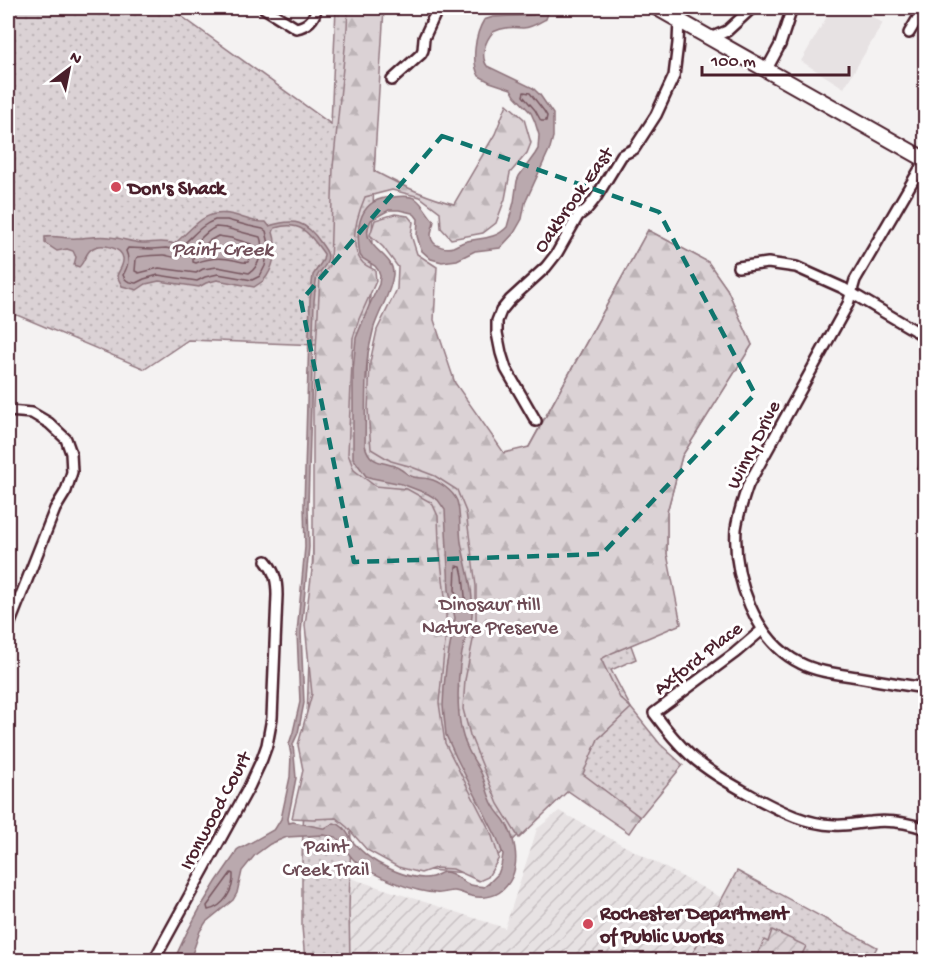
<svg xmlns="http://www.w3.org/2000/svg" width="933" height="968" font-family="'Gochi Hand',sans-serif">
	<defs>
		<pattern id="industrial-furrows" width="10" height="10" patternUnits="userSpaceOnUse" patternTransform="scale(1.5)"><rect width="10" height="10" fill="#e7e2e3"/><path d="M-1 1l2-2M0 10L10 0M9 11l2-2" fill="none" stroke="#c8c1c3"/></pattern>
		<pattern id="grass-dots" width="8" height="8" patternUnits="userSpaceOnUse" patternTransform="scale(1.5)"><rect width="8" height="8" fill="#dbd2d5"/><path d="M2 2h.1M6 6h.1" fill="none" stroke="#bdb4b7" stroke-width="1.8" stroke-linecap="round"/></pattern>
		<pattern id="forest-firs" width="22" height="20" patternUnits="userSpaceOnUse" patternTransform="scale(1.5)"><rect width="22" height="20" fill="#dbd2d5"/><path d="M5 1l3.5 6h-7zM16 11l3.5 6h-7z" fill="#bdb4b7"/></pattern>
		<pattern id="garden-furrows" width="10" height="10" patternUnits="userSpaceOnUse" patternTransform="scale(1.5)"><rect width="10" height="10" fill="#dbd2d5"/><path d="M-1 1l2-2M0 10L10 0M9 11l2-2" fill="none" stroke="#bdb4b7"/></pattern>
	</defs>
	<rect width="100%" height="100%" fill="#f4f2f2"/>
	<filter id="ink" filterUnits="userSpaceOnUse"><feTurbulence type="fractalNoise" baseFrequency=".0167" numOctaves="2"/><feDisplacementMap in="SourceGraphic" scale="12" xChannelSelector="R" yChannelSelector="G"/><feConvolveMatrix kernelMatrix="1 2 1 2 8 2 1 2 1" color-interpolation-filters="sRGB"/></filter>
	<g filter="url(#ink)">
		<polygon fill="#e7e2e3" points="832,8 857,8 883,23 844,88 801,61"/>
		<polygon fill="url(#industrial-furrows)" points="559,811 722,898 689,960 350,960 350,878 505,928 537,829"/>
		<g fill="url(#grass-dots)" stroke="#927880" stroke-width="1.5">
			<polygon points="8,8 170,8 331,124 336,8 380,8 367,379 510,481 648,230 708,262 727,289 752,345 682,456 667,512 667,554 674,599 681,622 629,640 636,659 611,670 631,708 660,744 683,765 640,817 554,770 524,829 480,874 415,869 351,828 349,911 350,960 305,960 302,927 302,860 320,345 188,340 145,369 17,315 8,318"/>
			<polygon points="737,871 877,947 870,960 689,960"/>
		</g>
		<g fill="url(#forest-firs)" stroke="#927880" stroke-width="1.5">
			<path d="M348,8H384L374,171C400,185 425,197 454,204L495,134L507,104L524,119L531,143L527,153L510,173L505,199L496,223L483,233L451,239L441,228L440,212L420,197L392,190L365,197C357,216 347,246 363,263C366,266 371,268 375,270L376,281L359,319L353,338L348,454L354,470L375,486L407,489L432,503L438,516L439,543L446,606V632L439,703L445,743L491,833L499,858L488,877L479,881L453,869L435,868L421,873L398,867L367,850L347,827L336,818L313,819L292,818L303,770L298,745L312,694L305,625L313,562V404L320,276L330,266L333,167L347,28Z"/>
			<polygon points="395,214 408,216 413,222 411,235 417,254 437,267 434,320 455,383 504,453 529,447 648,230 708,262 727,289 752,345 682,456 667,512 667,554 681,624 612,653 601,659 620,698 631,708 598,739 583,774 640,817 629,833 568,791 519,838 498,804 470,735 463,709 465,680 476,625 476,586 466,512 457,490 435,476 409,466 391,461 371,449 368,410 370,362 377,330 397,289 398,267 383,247 370,235 375,220"/>
		</g>
		<polygon fill="url(#garden-furrows)" stroke="#927880" stroke-width="1.5" points="772,930 806,946 800,959 803,960 755,960 764,940 768,942"/>
		<path fill="#baa9ae" stroke="#8d727a" stroke-width="1.5" d="M539,8H550L546,19C539,23 531,28 523,28C512,27 503,27 493,32C485,41 480,56 487,66L533,88L540,95L553,114V137L550,148L525,203L522,219L514,233L500,248L475,251L457,260L442,262L431,259L421,250L417,236L418,219L415,215L412,213L399,210H389L371,220C356,248 395,252 393,275C391,293 380,309 374,327C372,335 370,345 368,353C364,384 366,415 365,445C370,467 386,460 400,469C404,471 407,475 411,476C417,479 423,477 429,479C439,481 453,491 457,501C461,514 459,528 461,542C466,568 476,595 471,623C470,628 467,634 465,640C457,669 454,719 467,747C471,757 478,766 482,775C486,785 488,796 493,805C496,811 500,815 504,820C514,835 520,859 512,877C504,894 490,900 471,896C465,895 460,891 454,891C448,891 442,894 436,893C414,892 373,876 356,862C348,855 344,845 336,837L323,835L287,837L270,844L255,855L242,871L237,893L233,900L206,922L200,931L190,960H174C190,923 210,889 234,856C236,851 237,848 243,847L275,829L281,819L290,777L291,755L289,744L293,732L300,702L297,633L305,547L304,506L310,300L313,275L323,260L324,254C310,234 302,220 275,228L273,232C278,246 274,270 263,281C260,283 257,285 254,287L217,280L206,283L199,287L159,281L146,284L137,290L122,286L117,276C119,270 124,265 123,258C121,247 101,243 93,248C85,252 85,262 79,267L74,265L76,257L73,251L67,249L57,251L45,243V237C55,235 66,239 77,238C88,238 98,235 110,237C121,238 131,242 142,243C153,243 163,240 174,244C195,227 203,208 234,215C245,218 255,223 266,222L269,226C295,218 306,221 321,243C325,249 330,254 327,261C326,267 319,271 317,277C315,284 315,293 314,301L308,506L309,547L301,633L304,703L298,733L293,744L296,778L288,819L289,823L293,822L323,828H325L334,823C345,825 347,834 353,842C360,850 369,858 378,863C393,871 415,881 432,877C437,876 440,872 445,872C454,872 459,879 466,883C471,886 478,886 484,887L489,883L498,874L501,866L503,854L497,838L456,757L446,735L443,706L444,687L446,668L455,618L449,590L445,510L438,500L428,494L402,484L372,478L366,476L353,458V371L356,338L369,306L379,284L380,276L378,270L375,266L362,258L360,255C355,227 359,198 393,197C400,196 410,195 416,199C423,204 428,215 434,221C433,228 429,234 432,240C435,247 447,249 453,247C458,245 462,242 467,241C481,238 496,239 507,227L514,202L517,181L519,176L535,154L538,149L539,135L535,122L531,113L515,96L511,89L490,82L479,76C471,62 475,34 484,20L493,17L533,15Z"/>
		<g fill="none" stroke-linecap="round" stroke-linejoin="round">
			<g stroke="#77565f" stroke-width="1.5">
				<polygon points="524,92 530,93 544,111 547,116 546,121 541,121 535,110 523,96"/>
				<path d="M215,220H227L249,226L263,229L266,231L269,244L265,266L260,276L252,280L218,274L205,277L197,281L158,275L144,279L136,283C130,282 125,282 123,275C128,267 130,260 126,251L128,248L152,249L166,248L176,250C191,240 198,226 215,220Z"/>
				<path d="M216,227L226,228L260,237C264,247 260,267 249,273L217,267L203,269L196,273L159,268L139,273L135,271L136,259L138,257C145,256 156,255 163,255C168,255 172,258 177,257C192,254 200,233 216,227Z"/>
				<path d="M218,236L231,238L251,244L252,247L248,262C243,263 240,261 234,260C221,257 208,258 196,263L193,262V258L209,241Z"/>
				<polygon points="456,566 461,567 463,576 466,606 463,609 460,607 455,590"/>
				<path d="M231,873L233,874C234,890 224,907 208,910L207,906Z"/>
			</g>
			<g stroke="#4a1f2b" stroke-width="14">
				<g id="street">
					<path d="M264,8L296,28C307,26 315,19 316,8"/>
					<polyline points="909,33 924,8"/>
					<polyline points="710,38 727,31 752,8"/>
					<polyline points="767,69 780,45 792,8"/>
					<polyline points="392,80 421,54 423,50 424,38 438,8"/>
					<path d="M925,160L855,280L848,304L748,485C743,500 738,514 736,529C733,577 755,641 800,663C817,672 838,674 858,677C880,681 903,685 926,688"/>
					<polyline points="738,267 768,263 796,267 843,288 926,337"/>
					<polyline points="8,411 32,413 49,423 66,439 71,453 72,472 66,491 55,509 8,628"/>
					<polyline points="536,421 506,369 501,353 497,333 497,321 501,311 510,300 546,267 557,253 578,216 587,209 595,199 622,155 634,149 656,115 674,76 678,43 679,20"/>
					<polyline points="926,465 924,471 926,478"/>
					<path d="M762,630L735,653L654,713C665,728 677,743 690,755C710,773 733,785 756,798C781,811 805,824 834,825C847,826 858,823 871,822C889,820 909,823 926,829"/>
					<path d="M154,960L249,787L262,759L267,745L272,718L277,595C277,581 275,572 266,561"/>
				</g>
			</g>
			<g stroke="#4a1f2b" stroke-width="18">
				<polyline id="secondary" points="657,8 926,160"/>
			</g>
			<use href="#street" stroke="#fff" stroke-width="9"/>
			<use href="#secondary" stroke="#fff" stroke-width="14"/>
		</g>
	</g>
	<path fill="none" stroke="#0f766e" stroke-width="4.5" stroke-dasharray="12 8" stroke-linejoin="round" d="M442,136L659,212L755,394L602,554L354,562L301,301Z"/>
	<g fill="#d1495b" stroke="#fff" stroke-width="2">
		<circle cx="116" cy="187" r="6"/>
		<circle cx="588" cy="924" r="6"/>
	</g>
	<g text-anchor="middle" stroke-width="6" stroke-linejoin="round" paint-order="stroke">
		<g font-size="20" font-weight="bold" fill="#4a1f2b" stroke="#fff" text-anchor="start">
			<text x="128" y="194">Don's Shack</text>
			<text x="600" y="919">Rochester Department<tspan x="600" dy="23">of Public Works</tspan></text>
		</g>
		<g font-size="20" fill="#4a1f2b" stroke="#fff">
			<text transform="translate(572 199) rotate(-55)" y="7">Oakbrook East</text>
			<text transform="translate(752 444) rotate(-63)" y="7">Winry Drive</text>
			<text transform="translate(697 657) rotate(-38)" y="7">Axford Place</text>
			<text transform="translate(214 810) rotate(-62)" y="7">Ironwood Court</text>
		</g>
		<g font-size="20" fill="#6e4c56" stroke="#fff">
			<text x="490" y="610">Dinosaur Hill<tspan x="490" dy="23">Nature Preserve</tspan></text>
			<text x="326" y="852">Paint<tspan x="326" dy="23">Creek Trail</tspan></text>
		</g>
		<g font-size="21" font-style="italic" fill="#714f59" stroke="#fff">
			<text x="222" y="255">Paint Creek</text>
		</g>
	</g>
	<rect width="933" height="968" fill="none" stroke="#fff" stroke-width="30"/>
	<rect x="15" y="15" width="903" height="938" fill="none" stroke="#4a1f2b" stroke-width="2" filter="url(#ink)"/>
	<g transform="translate(69 69) rotate(32)" stroke="#ffffff" stroke-width="4.5" paint-order="stroke">
	<path d="M0-4.5L10 22L0 15L-10 22Z" fill="#4a1f2b"/>
	<text y="-9" font-size="16" font-weight="bold" text-anchor="middle" fill="#4a1f2b">N</text>
	</g>
	<path d="M702 66v9h147v-9" fill="none" stroke="#4a1f2b" stroke-width="3"/>
	<text x="711" y="66" font-size="18" fill="#4a1f2b" stroke="#ffffff" stroke-width="4.5" paint-order="stroke">100 m</text>
</svg>
